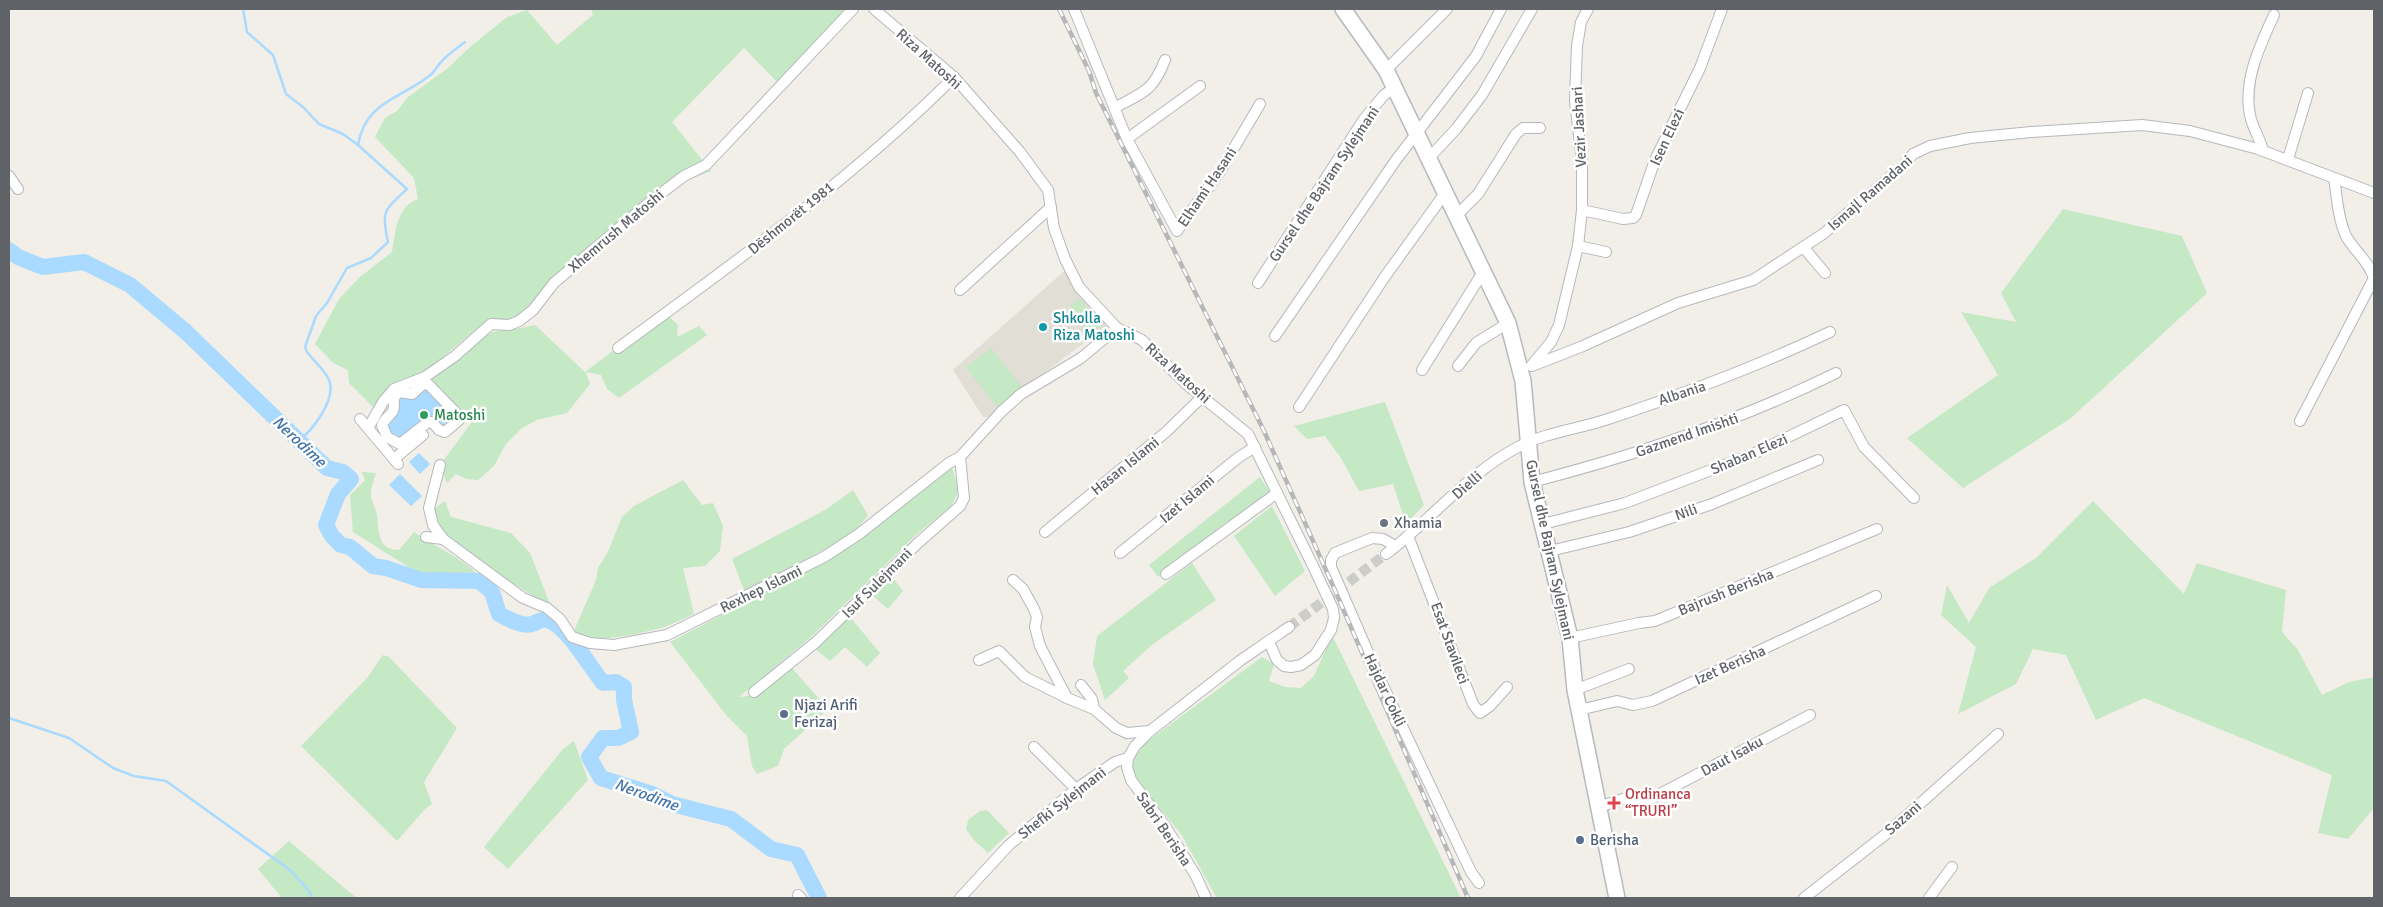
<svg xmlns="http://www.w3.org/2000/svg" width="2383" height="907" font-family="Signika,sans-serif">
	<rect width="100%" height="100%" fill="#f1efe8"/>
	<polygon fill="#e1ded6" points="1070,269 1112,322 1024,388 991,417 983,417 953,370 1062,273"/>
	<g fill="#c5e8c5">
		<path d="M591,9H857L784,89L744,48L672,122L711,171L686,181L556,285L522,316L509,320L488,319L425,372L374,408L349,383L348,370L333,363L315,344L339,299L360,277L392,252C396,231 396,207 418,199L414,178L375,137L385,118L397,111L408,97L448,68L470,47L507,17L527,10L557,45L593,15Z"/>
		<polygon points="2063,209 2182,236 2207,293 2071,418 1963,488 1907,438 1998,375 1961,312 2016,322 2001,293"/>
		<polygon points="1080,298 1101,327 1090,335 1070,305"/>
		<path d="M664,312L678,325L677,337L699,326L707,335L619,398L607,389L601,375L586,372L590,384L567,413L537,420L522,428L506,444L494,466L478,480L467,479L456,474L447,483L440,465L472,422L431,379C442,371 484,335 493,332C507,328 522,329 535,325L585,372Z"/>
		<polygon points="991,348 1022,387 997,407 966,367"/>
		<polygon points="1385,402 1424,505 1406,524 1393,484 1359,491 1341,458 1325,436 1307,439 1294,426"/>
		<polygon points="951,464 959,491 951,506 916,535 812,636 739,697 754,695 791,667 828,709 784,749 778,766 757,774 752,766 747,736 726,715 670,642 804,572"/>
		<path d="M362,472L376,473C374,480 370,489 371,496C372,503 376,509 377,515C379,531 377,550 399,550L414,532C435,547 460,556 478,575L452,576L418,573L353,532L350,495L365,480Z"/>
		<polygon points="1260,477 1271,494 1158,577 1149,565"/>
		<polygon points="683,480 702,505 713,503 723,526 720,551 705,566 683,568 694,614 665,627 632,635 593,640 574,631 596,580 598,568 608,552 622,517 634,506"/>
		<polygon points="853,490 868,515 853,534 785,571 744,590 732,559 825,510"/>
		<path d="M445,501L451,517L511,533L530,553L550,604C531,597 448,544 439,528C436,523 436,515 434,509Z"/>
		<polygon points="2093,501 2184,594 2197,563 2286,590 2282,632 2298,650 2322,695 2349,682 2374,677 2374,808 2348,839 2318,833 2332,775 2144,698 2096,720 2066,655 2033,649 2016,684 1958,714 1976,647 1941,615 1947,585 1969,623 1989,588 2036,558"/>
		<polygon points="1272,506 1305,571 1275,596 1234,536"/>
		<polygon points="1192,563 1216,600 1153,644 1123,671 1129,678 1105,700 1093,664 1097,636"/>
		<polygon points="891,576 903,591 888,609 872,595"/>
		<polygon points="850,617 880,653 867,667 845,647 830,661 814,648"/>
		<polygon points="1332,635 1461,898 1217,898 1181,834 1138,782 1130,765 1145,743 1262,657 1274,664 1269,681 1285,687 1301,688 1314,676"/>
		<polygon points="383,655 389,657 457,728 424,782 432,804 425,809 397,841 301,746 367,678"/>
		<polygon points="574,741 588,780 508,869 484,847 563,749"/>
		<polygon points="987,810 1009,833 988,853 974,840 966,829 968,820 980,811"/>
		<polygon points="289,841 349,892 357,898 282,898 258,869"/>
	</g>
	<g fill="#aadaff">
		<polygon points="426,387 456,416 448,427 441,427 434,420 401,442 390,438 385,422 396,400"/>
		<polygon points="419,453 430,464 420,474 409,462"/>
		<polygon points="400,474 422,496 411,506 389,485"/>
	</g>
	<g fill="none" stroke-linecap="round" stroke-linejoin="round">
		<g stroke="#aadaff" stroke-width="2.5">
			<polyline points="243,9 247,32 273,55 286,94 303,107 319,124 343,134 358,145"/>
			<path d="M298,442C312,430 337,400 329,380C325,370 313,360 307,352L305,347L316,316L327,303L347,268L371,258L388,242C381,210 384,211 407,189L358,145C365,102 400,99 429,76C434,73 437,66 441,62C448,54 457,48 465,42"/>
			<polyline points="9,718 69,738 113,768 134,776 166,781 290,870 309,891 312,898"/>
		</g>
		<path stroke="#aadaff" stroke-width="16" d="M9,250L18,257L43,267L84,262L130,285L186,332L327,468L343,472L351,479L338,494L326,525L332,536L341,545L350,547L373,566L386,568L421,580L479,581L492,592L499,614C508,619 522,627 532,624C538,622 540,619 547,620C565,623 590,667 603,683L616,682L624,687V700L631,732L618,738H603L589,757L601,778L652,794L672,804L731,819L771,849L797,855L819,898"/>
		<polyline stroke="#ccccc8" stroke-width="10" stroke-dasharray="10 5" stroke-linecap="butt" points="1289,627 1386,554"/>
		<g stroke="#b5b8bc" stroke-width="12">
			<g id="street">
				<polyline points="874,9 954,77 1020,152 1048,190 1054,228 1065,259 1079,287 1117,328 1142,340 1185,383 1248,434 1314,568 1333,609 1334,618 1331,630 1315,655 1301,665 1291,667 1284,666 1277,660 1269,642"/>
				<polyline points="1074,9 1127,139 1177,231 1221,170 1260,104"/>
				<polyline points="1386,70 1447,9"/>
				<path d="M1116,107C1144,92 1153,91 1165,60"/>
				<polyline points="1127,139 1200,86"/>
				<path d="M2263,151C2260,138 2252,127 2250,115C2243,81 2260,45 2274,15"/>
				<polyline points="1429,158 1456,129 1482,95 1532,9"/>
				<polyline points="2288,159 2308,93"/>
				<polyline points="9,176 18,189"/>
				<polyline points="1582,210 1623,219 1633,218 1636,215 1655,160 1700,68 1722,9"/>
				<polyline points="1456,216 1478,194 1516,134 1523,128 1540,128"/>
				<polyline points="1578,246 1606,252"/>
				<polyline points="1804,248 1825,273"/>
				<polyline points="1258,283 1364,119 1384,95 1394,88"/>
				<polyline points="960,290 1051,207"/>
				<polyline points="1275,336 1396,160 1476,56 1501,9"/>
				<path d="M618,348C734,263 852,179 954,77"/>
				<polyline points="1458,366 1476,343 1508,323"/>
				<polyline points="1531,366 1551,342 1559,325 1578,246 1582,210 1582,162 1575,101 1577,46 1581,22 1588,9"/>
				<polyline points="1532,366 1583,346 1678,303 1753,280 1823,234 1903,166 1913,154 1930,146 1970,138 2031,132 2142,125 2190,131 2258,149 2374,193"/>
				<polyline points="1422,370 1483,272"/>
				<path d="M428,384L459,416V420L445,432L439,430L432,422H428L400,444L387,437L382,425C384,419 390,416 393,411C396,402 390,398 400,392L412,394L422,385Z"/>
				<polyline points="1299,407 1384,278 1445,193"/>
				<polyline points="360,419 398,464"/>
				<path d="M2300,421L2374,278C2368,260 2355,252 2346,236C2338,219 2337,197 2334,178"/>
				<polyline points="368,428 383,402 394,389 425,377 455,356 491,324 509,325 519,321 533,310 554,283 651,201 684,176 706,165 853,9"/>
				<polyline points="394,459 423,435"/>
				<polyline points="440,465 429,508 433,525 443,539 523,598 547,608 560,619 572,637 590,643 614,645 667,635 824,557 859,534 949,463 960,457 1001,412 1021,394 1081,358 1117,328"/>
				<path d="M1532,482C1637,455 1739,421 1836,373"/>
				<polyline points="1543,524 1625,503 1753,454 1844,410 1864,447 1914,498"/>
				<polyline points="1045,532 1166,432 1202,397"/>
				<polyline points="1408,536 1473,704 1480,713 1490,706 1507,687"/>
				<polyline points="426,537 443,539"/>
				<polyline points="1395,546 1383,539 1372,538 1335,553 1331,560 1331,567 1377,673 1471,872 1479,883"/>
				<polyline points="1550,551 1629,532 1712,504 1818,460"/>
				<polyline points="1120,553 1239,457 1255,447"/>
				<path d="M1386,554C1431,520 1468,473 1518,447C1546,432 1579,429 1608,419C1684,394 1758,366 1830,332"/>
				<polyline points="1166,574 1277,493"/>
				<polyline points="1013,580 1023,589 1034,609 1037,617 1035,627 1040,646 1067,698 1094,709 1116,728 1127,733 1150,731"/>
				<polyline points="1570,638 1639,623 1655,621 1877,529"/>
				<polyline points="979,660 999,651 1025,677 1067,698"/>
				<polyline points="1081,685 1092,699 1094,709"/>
				<polyline points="1575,690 1629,669"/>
				<polyline points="754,692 816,642 918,543 960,506 964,498 960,457"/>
				<polyline points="1579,710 1617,701 1633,705 1652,701 1876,596"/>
				<polyline points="1034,747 1076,789"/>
				<polyline points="1599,807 1626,798 1639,805 1810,715"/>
				<polyline points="798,895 801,898"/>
				<polyline points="960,898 1009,845 1076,789 1115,762 1128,758"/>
				<polyline points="1206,898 1196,876 1165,826 1131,780 1127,767 1128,758 1135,746 1150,731 1241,660 1289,627"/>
				<polyline points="1804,898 1886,834 1998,734"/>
				<polyline points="1929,898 1952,867"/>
			</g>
		</g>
		<g stroke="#b6babf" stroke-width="18">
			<polyline id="secondary" points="1343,9 1386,70 1508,323 1523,381 1532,482 1570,638 1575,690 1617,898"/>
		</g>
		<use href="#street" stroke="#fff" stroke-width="10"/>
		<use href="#secondary" stroke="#fff" stroke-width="15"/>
		<g stroke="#b6b7b8" stroke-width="4.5">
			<polyline id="rail" points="1059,9 1089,71 1096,93 1264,431 1334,588 1468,898"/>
		</g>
		<use href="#rail" stroke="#fff" stroke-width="2.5" stroke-dasharray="8" stroke-linecap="butt"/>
	</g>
	<circle fill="#0f9aa8" stroke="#fff" stroke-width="2" cx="1043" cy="327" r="5"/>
	<circle fill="#2e9e5b" stroke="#fff" stroke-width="2" cx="424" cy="415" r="5"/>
	<circle fill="#6b7280" stroke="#fff" stroke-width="2" cx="1384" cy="523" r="5"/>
	<g fill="#5c6f8a" stroke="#fff" stroke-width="2">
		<circle cx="784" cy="714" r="5"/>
		<circle cx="1580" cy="840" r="5"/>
	</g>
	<path fill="#e0444e" stroke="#fff" stroke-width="2" d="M1611.5 795.5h5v5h5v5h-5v5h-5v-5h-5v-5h5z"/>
	<g text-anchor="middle" stroke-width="5" stroke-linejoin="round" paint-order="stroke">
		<g font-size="15" fill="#5f6368" stroke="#fff">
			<text transform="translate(929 59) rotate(42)" y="5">Riza Matoshi</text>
			<text transform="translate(1579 127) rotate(-93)" y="5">Vezir Jashari</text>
			<text transform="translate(1667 137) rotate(-65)" y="5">Isen Elezi</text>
			<text transform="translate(1324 184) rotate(-56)" y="5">Gursel dhe Bajram Sylejmani</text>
			<text transform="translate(1207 187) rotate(-56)" y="5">Elhami Hasani</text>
			<text transform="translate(1870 193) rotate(-41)" y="5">Ismajl Ramadani</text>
			<text transform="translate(791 218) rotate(-39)" y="5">Dëshmorët 1981</text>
			<text transform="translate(616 231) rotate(-40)" y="5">Xhemrush Matoshi</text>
			<text transform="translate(1178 373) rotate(42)" y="5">Riza Matoshi</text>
			<text transform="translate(1682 393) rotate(-18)" y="5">Albania</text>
			<text transform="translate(1687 435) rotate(-19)" y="5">Gazmend Imishti</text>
			<text transform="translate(1749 454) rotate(-23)" y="5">Shaban Elezi</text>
			<text transform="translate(1125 466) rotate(-39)" y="5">Hasan Islami</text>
			<text transform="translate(1467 485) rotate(-41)" y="5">Dielli</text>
			<text transform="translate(1187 499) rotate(-40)" y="5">Izet Islami</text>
			<text transform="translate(1686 512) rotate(-19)" y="5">Nili</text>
			<text transform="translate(1550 550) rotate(78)" y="5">Gursel dhe Bajram Sylejmani</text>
			<text transform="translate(877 583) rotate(-45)" y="5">Isuf Sulejmani</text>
			<text transform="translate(761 589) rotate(-26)" y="5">Rexhep Islami</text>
			<text transform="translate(1726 592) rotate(-22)" y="5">Bajrush Berisha</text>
			<text transform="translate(1450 643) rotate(70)" y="5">Esat Stavileci</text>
			<text transform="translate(1730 665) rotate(-24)" y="5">Izet Berisha</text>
			<text transform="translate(1385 690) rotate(65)" y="5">Hajdar Cokli</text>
			<text transform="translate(1732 756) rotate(-28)" y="5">Daut Isaku</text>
			<text transform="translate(1062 803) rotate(-38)" y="5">Shefki Sylejmani</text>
			<text transform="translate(1903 818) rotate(-41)" y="5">Sazani</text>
			<text transform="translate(1164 829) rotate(56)" y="5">Sabri Berisha</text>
		</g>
		<g font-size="15" fill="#0d838f" stroke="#fff" text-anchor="start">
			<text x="1053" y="323">Shkolla<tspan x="1053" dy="17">Riza Matoshi</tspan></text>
		</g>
		<g font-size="15" fill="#27864d" stroke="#fff" text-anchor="start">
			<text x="434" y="420">Matoshi</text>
		</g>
		<g font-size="15" fill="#5b616d" stroke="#fff" text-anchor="start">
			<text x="1394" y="528">Xhamia</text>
		</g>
		<g font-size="15" fill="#4e5e75" stroke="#fff" text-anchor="start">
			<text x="794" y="710">Njazi Arifi<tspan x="794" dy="17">Ferizaj</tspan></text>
			<text x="1590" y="845">Berisha</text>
		</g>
		<g font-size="15" fill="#be3a42" stroke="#fff" text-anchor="start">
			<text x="1625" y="799">Ordinanca<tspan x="1625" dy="17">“TRURI”</tspan></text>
		</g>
		<g font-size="16" font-style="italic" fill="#4174aa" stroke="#fff">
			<text transform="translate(300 441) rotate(43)" y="6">Nerodime</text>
			<text transform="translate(647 794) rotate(20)" y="6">Nerodime</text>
		</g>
	</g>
	<rect width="2383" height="907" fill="none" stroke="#5f6368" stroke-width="20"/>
</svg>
